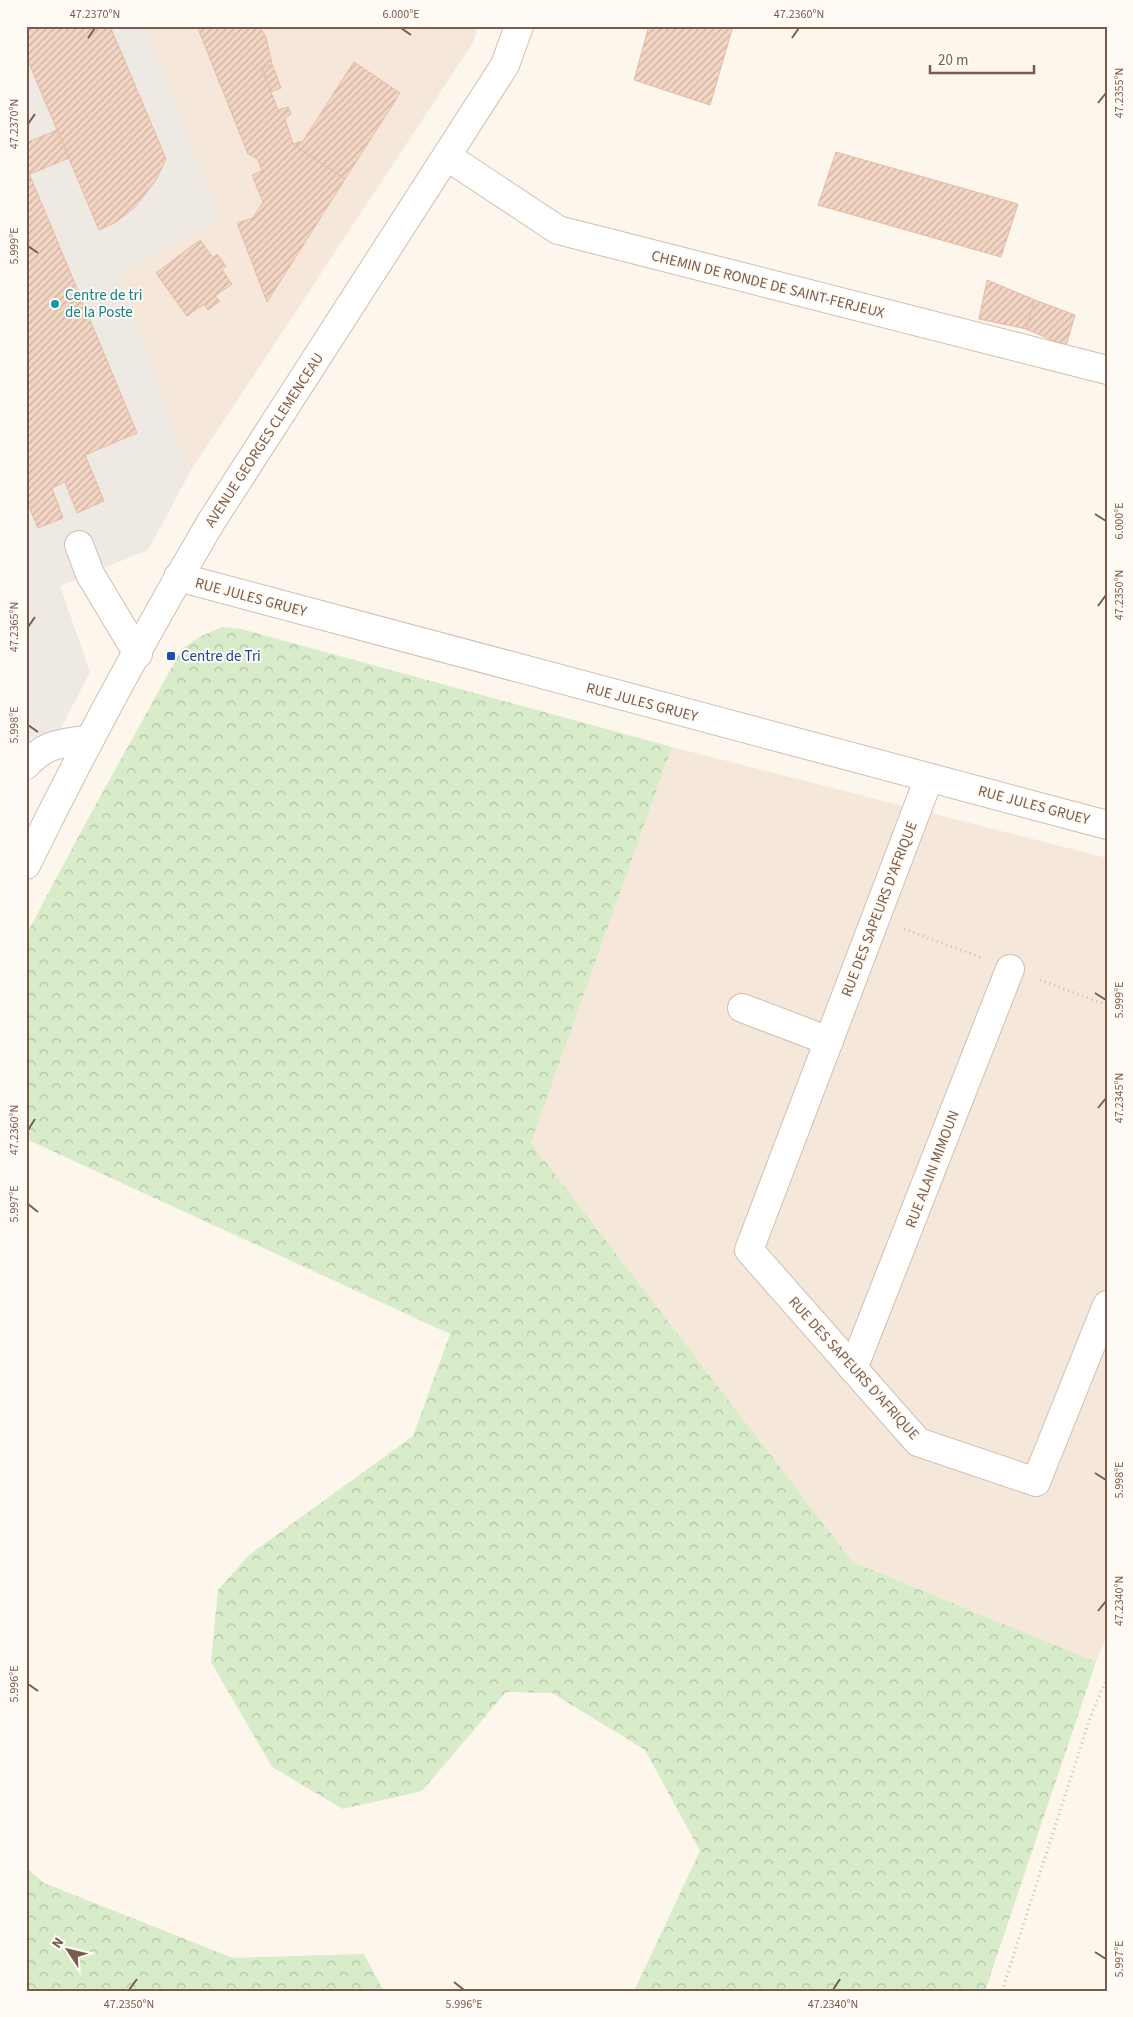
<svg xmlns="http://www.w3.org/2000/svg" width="1133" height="2017" font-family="'Source Sans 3',sans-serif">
	<defs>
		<pattern id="forest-crowns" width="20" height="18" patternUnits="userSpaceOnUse" patternTransform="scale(1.25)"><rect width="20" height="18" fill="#d8ecc9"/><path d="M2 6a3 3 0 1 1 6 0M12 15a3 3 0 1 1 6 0" fill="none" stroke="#b4c2a5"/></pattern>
		<pattern id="building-hatch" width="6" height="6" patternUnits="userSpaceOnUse" patternTransform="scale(1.25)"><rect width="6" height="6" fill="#f3d5c3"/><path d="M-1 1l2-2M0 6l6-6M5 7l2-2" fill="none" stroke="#cab0a1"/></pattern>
	</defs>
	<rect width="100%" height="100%" fill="#fdf6ec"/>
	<g fill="#f5e8da">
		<polygon points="145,26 478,26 473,43 190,472 119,274 220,217"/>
		<polygon points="672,747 1107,858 1107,1636 1096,1662 853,1562 531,1143"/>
	</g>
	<polygon fill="#efe9e4" points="26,26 145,26 220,217 119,275 190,472 148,550 60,586 90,672 61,728 26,740"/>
	<g fill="url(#forest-crowns)">
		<polygon points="223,627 241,629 672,747 531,1143 853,1562 1096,1662 985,1991 634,1991 700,1851 645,1750 552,1693 506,1692 422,1791 343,1809 272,1767 211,1662 218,1590 249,1555 413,1436 450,1334 26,1139 26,935 90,815 182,649 199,637"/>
		<polygon points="26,1868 44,1883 233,1958 364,1954 384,1991 26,1991"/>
	</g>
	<g fill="url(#building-hatch)" stroke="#e6bba3">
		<polygon points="26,26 110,26 166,159 156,180 135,207 116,222 99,230 26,56"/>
		<polygon points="197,26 259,26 266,37 272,64 262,69 278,110 288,107 291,114 285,119 293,144 345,179 267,302 237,223 253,218 263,202 252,175 262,171 258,159 248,154"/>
		<polygon points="649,26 733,26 710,105 634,80"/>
		<polygon points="354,62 400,93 345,179 293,144 303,141"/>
		<polygon points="272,64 281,88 271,92 262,69"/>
		<polygon points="57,130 69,158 30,174 26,166 26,143"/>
		<polygon points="836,152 1018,204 1001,257 818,205"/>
		<polygon points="26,166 137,433 85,455 104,501 77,513 65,482 52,488 63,518 38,528 26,499"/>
		<polygon points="200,240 213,258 217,254 226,266 222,270 232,284 187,316 156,273"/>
		<polygon points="987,280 1035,300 1026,329 979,319"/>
		<polygon points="215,296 220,301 208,310 204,304"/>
		<polygon points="1035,300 1075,315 1066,346 1026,329"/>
	</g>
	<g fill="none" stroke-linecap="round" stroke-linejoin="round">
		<g stroke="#d1beb0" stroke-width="30">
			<g id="minor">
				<polyline points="448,157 558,230 1107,370"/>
				<polyline points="79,545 90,574 138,654"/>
				<polyline points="178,577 1107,825"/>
				<path d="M26,765C47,742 61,744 90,739"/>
				<polyline points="929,778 749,1250 918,1442 1036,1482 1107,1305"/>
				<path d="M26,865C83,749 145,634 211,522L505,65L519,26"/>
				<polyline points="742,1008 829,1041"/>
				<polyline points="853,1369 1010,969"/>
			</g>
		</g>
		<g stroke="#d9b8a5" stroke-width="3" stroke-dasharray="1 4" stroke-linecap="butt">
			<polyline points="904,929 980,957"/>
			<polyline points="1040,980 1107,1005"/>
			<polyline points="1002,1991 1089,1721 1107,1677"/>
		</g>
		<use href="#minor" stroke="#fff" stroke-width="28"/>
	</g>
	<path fill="none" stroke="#7a5c4d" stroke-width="2" d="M401,28L411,35M88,38L95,28M792,38L799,28M1098,103L1106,93M28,124L35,114M28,246L38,253M1095,514L1106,521M1098,606L1106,595M28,627L35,617M28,725L38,732M1095,993L1106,1000M1098,1108L1106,1098M28,1130L35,1119M28,1204L38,1212M1095,1473L1106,1480M1098,1611L1106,1601M28,1684L38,1691M1095,1952L1106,1959M454,1982L464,1990M129,1990L137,1979M833,1990L840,1979"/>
	<circle fill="#0f9aa8" stroke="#fffaf3" stroke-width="2" cx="55" cy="304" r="5"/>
	<rect fill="#1a4fb4" stroke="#fffaf3" stroke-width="2" x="166" y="651" width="10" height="10" rx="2.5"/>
	<g text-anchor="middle" stroke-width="4" stroke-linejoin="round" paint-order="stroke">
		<g font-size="15" fill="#7a5c4d" stroke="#fffaf3">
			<text transform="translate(768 284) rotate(14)" y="5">CHEMIN DE RONDE DE SAINT-FERJEUX</text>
			<text transform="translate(264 440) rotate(-57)" y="5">AVENUE GEORGES CLEMENCEAU</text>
			<text transform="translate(251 597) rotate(15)" y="5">RUE JULES GRUEY</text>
			<text transform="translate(642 702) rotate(15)" y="5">RUE JULES GRUEY</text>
			<text transform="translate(1034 805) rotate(15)" y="5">RUE JULES GRUEY</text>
			<text transform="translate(879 909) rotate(-69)" y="5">RUE DES SAPEURS D'AFRIQUE</text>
			<text transform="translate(932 1169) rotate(-69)" y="5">RUE ALAIN MIMOUN</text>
			<text transform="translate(854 1368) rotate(48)" y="5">RUE DES SAPEURS D'AFRIQUE</text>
		</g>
		<g font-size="15" fill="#0d838f" stroke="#fffaf3" text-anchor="start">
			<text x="65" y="300">Centre de tri<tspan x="65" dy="17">de la Poste</tspan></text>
		</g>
		<g font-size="15" fill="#164399" stroke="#fffaf3" text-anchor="start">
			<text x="181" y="661">Centre de Tri</text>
		</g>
	</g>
	<rect width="1133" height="2017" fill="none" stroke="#fffaf3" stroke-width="55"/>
	<g transform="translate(68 1950) rotate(305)" stroke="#fffaf3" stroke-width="4" paint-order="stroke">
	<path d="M0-4L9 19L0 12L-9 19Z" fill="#7a5c4d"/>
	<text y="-8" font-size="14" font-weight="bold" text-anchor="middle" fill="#7a5c4d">N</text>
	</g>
	<path d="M930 65v8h104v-8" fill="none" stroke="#7a5c4d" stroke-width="2.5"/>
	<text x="938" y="65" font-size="15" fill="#7a5c4d" stroke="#fffaf3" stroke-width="4" paint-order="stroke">20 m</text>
	<rect x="28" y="28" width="1078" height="1962" fill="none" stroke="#7a5c4d" stroke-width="2"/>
	<g font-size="12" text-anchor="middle" fill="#7a5c4d">
		<text x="95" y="18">47.2370°N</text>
		<text x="401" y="18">6.000°E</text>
		<text x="799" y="18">47.2360°N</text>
		<text transform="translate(1119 93) rotate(-90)" y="4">47.2355°N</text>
		<text transform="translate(14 124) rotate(-90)" y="4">47.2370°N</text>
		<text transform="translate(14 246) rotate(-90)" y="4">5.999°E</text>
		<text transform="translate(1119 521) rotate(-90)" y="4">6.000°E</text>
		<text transform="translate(1119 595) rotate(-90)" y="4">47.2350°N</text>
		<text transform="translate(14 627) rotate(-90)" y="4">47.2365°N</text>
		<text transform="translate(14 725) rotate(-90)" y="4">5.998°E</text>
		<text transform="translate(1119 1000) rotate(-90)" y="4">5.999°E</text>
		<text transform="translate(1119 1098) rotate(-90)" y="4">47.2345°N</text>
		<text transform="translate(14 1130) rotate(-90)" y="4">47.2360°N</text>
		<text transform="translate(14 1204) rotate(-90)" y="4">5.997°E</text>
		<text transform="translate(1119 1480) rotate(-90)" y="4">5.998°E</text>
		<text transform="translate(1119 1601) rotate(-90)" y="4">47.2340°N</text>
		<text transform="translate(14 1684) rotate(-90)" y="4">5.996°E</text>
		<text transform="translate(1119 1959) rotate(-90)" y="4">5.997°E</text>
		<text x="129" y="2008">47.2350°N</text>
		<text x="464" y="2008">5.996°E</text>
		<text x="833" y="2008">47.2340°N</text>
	</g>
</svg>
